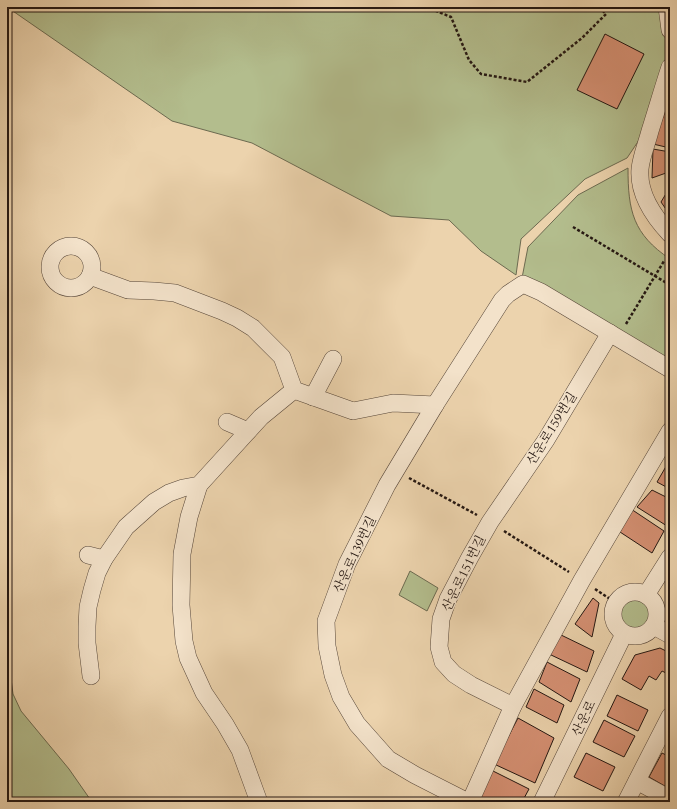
<svg xmlns="http://www.w3.org/2000/svg" width="677" height="809" font-family="Cardo,'Noto Serif KR',serif">
	<rect width="100%" height="100%" fill="#ecd3ad"/>
	<filter id="stains"><feTurbulence type="fractalNoise" baseFrequency=".005" numOctaves="4"/><feColorMatrix values="0 0 0 0 .2 0 0 0 0 .09 0 0 0 0 .02 0 0 0 .5 -.17"/></filter>
	<radialGradient id="worn" r=".72"><stop offset=".6" stop-color="#630" stop-opacity="0"/><stop offset="1" stop-color="#630" stop-opacity=".3"/></radialGradient>
	<g fill="#b3bd8d" stroke="#6c6a50">
		<polygon points="7,7 670,7 670,94 627,158 585,179 521,239 516,275 481,251 449,220 391,216 252,143 172,121"/>
		<path d="M628,168C628,211 633,234 670,259V366L522,278L528,247L578,195Z"/>
		<polygon points="410,571 438,588 427,611 399,595"/>
		<circle cx="635" cy="614" r="15"/>
		<polygon points="7,648 13,694 21,711 69,769 92,802 7,802"/>
	</g>
	<g fill="#d59073" stroke="#241712">
		<polygon points="605,34 644,54 617,109 577,90"/>
		<polygon points="670,98 670,148 653,144"/>
		<polygon points="653,149 670,152 670,180 666,173 652,178"/>
		<polygon points="670,187 670,215 661,202"/>
		<polygon points="668,463 670,464 670,489 657,482"/>
		<polygon points="652,490 670,499 670,522 667,526 637,507"/>
		<polygon points="631,509 664,531 652,553 620,532"/>
		<polygon points="593,598 599,603 592,637 575,624"/>
		<polygon points="559,634 594,651 587,672 549,654"/>
		<polygon points="660,648 670,653 670,675 662,671 656,680 649,676 641,690 622,679 635,655"/>
		<polygon points="547,662 580,679 571,702 539,682"/>
		<polygon points="534,689 564,705 557,723 526,707"/>
		<polygon points="617,695 648,710 638,731 607,716"/>
		<polygon points="518,718 554,738 535,783 494,764"/>
		<polygon points="604,720 635,736 624,757 593,742"/>
		<polygon points="670,732 670,747 664,743"/>
		<polygon points="586,753 615,767 603,791 574,777"/>
		<polygon points="662,753 670,757 670,789 649,777"/>
		<polygon points="491,770 529,789 522,802 483,802 478,799"/>
		<polygon points="646,798 654,802 635,802"/>
	</g>
	<g fill="none" stroke-linecap="round" stroke-linejoin="round">
		<g stroke="#564639" stroke-width="18">
			<g id="minor">
				<polyline points="667,7 670,30"/>
				<path d="M670,67C663,88 657,109 650,131C647,143 641,157 640,169C638,194 654,217 670,234"/>
				<circle cx="71" cy="267" r="21"/>
				<polyline points="90,276 128,290 154,291 175,293 222,311 237,318 253,328 282,357 294,390 353,411 393,403 435,405"/>
				<polyline points="313,397 333,359"/>
				<polyline points="227,422 248,431"/>
				<polyline points="199,485 189,517 182,554 181,605 184,641 188,658 204,693 225,724 240,750 259,802"/>
				<polyline points="88,555 104,559"/>
				<circle cx="635" cy="614" r="22"/>
				<polyline points="646,595 670,557"/>
				<polyline points="654,626 670,635"/>
				<polyline points="91,676 87,643 87,626 88,607 92,590 97,573 104,559 126,527 154,502 169,493 183,488 199,485 261,417 294,390"/>
				<polyline points="513,706 471,685 454,674 443,662 439,647 441,619 448,599 470,557 490,522 546,440 610,333"/>
				<polyline points="637,781 670,799"/>
				<polyline points="468,802 415,775 388,759 357,724 341,697 333,675 327,646 326,621 347,564 387,485 435,405 502,300 508,294 523,284 541,292 670,369"/>
				<polyline points="470,802 513,706 582,580 670,431"/>
				<polyline points="542,802 624,634"/>
				<polyline points="626,802 670,716"/>
			</g>
		</g>
		<g stroke="#241712" stroke-width="2.5" stroke-dasharray="3 2" stroke-linecap="butt">
			<polyline points="426,7 451,17 469,60 481,74 527,82 582,38 606,14 599,7"/>
			<polyline points="573,227 670,285"/>
			<polyline points="626,324 664,261"/>
			<polyline points="409,478 477,515"/>
			<polyline points="504,531 569,572"/>
			<polyline points="595,589 616,603"/>
		</g>
		<use href="#minor" stroke="#f3e2ca" stroke-width="17"/>
	</g>
	<g text-anchor="middle" stroke-width="3" stroke-linejoin="round" paint-order="stroke">
		<g font-size="13" fill="#241712" stroke="#f3e2ca">
			<text transform="translate(551 428) rotate(-58)" y="5">산운로159번길</text>
			<text transform="translate(354 554) rotate(-65)" y="5">산운로139번길</text>
			<text transform="translate(463 573) rotate(-64)" y="5">산운로151번길</text>
			<text transform="translate(583 718) rotate(-64)" y="5">산운로</text>
		</g>
	</g>
	<rect width="677" height="809" fill="none" stroke="#ecd3ad" stroke-width="24"/>
	<rect x="8" y="8" width="661" height="793" fill="none" stroke="#241712" stroke-width="2"/>
	<rect x="12" y="12" width="653" height="785" fill="none" stroke="#241712"/>
	<rect width="100%" height="100%" filter="url(#stains)"/>
	<rect width="100%" height="100%" fill="url(#worn)"/>
</svg>
